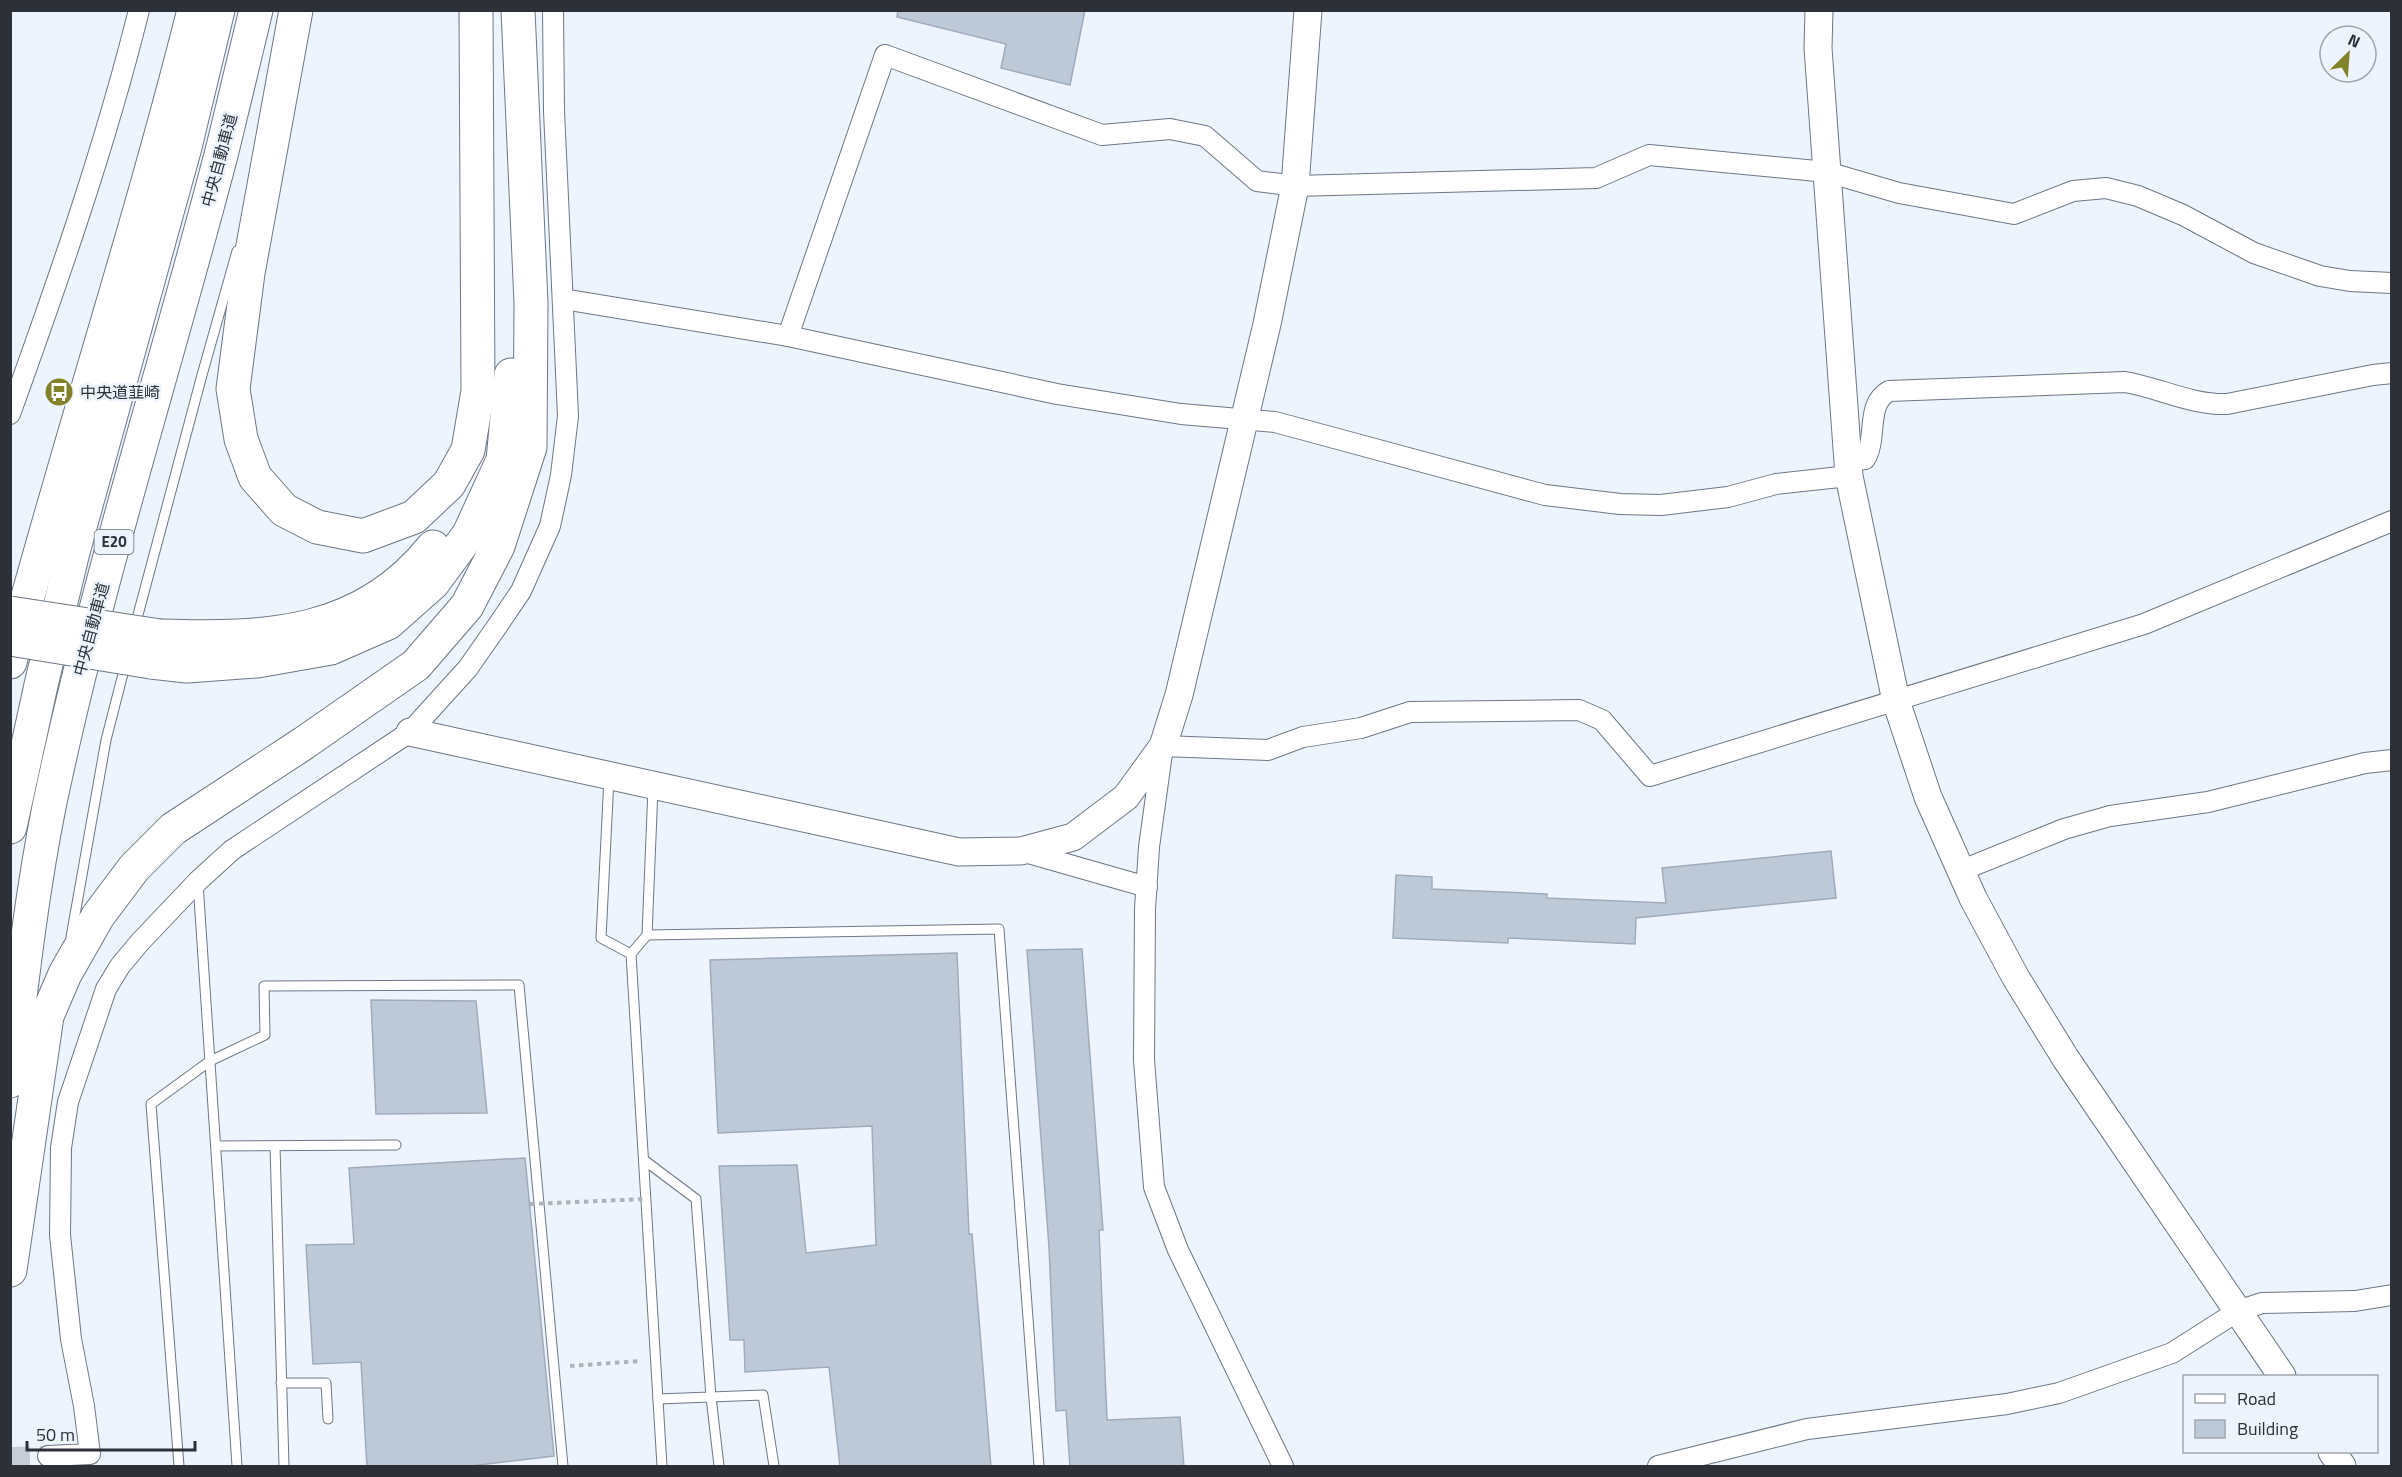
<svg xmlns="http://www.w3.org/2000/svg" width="2402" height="1477" font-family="'Titillium Web','Noto Sans JP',sans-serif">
	<rect width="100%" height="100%" fill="#edf4fe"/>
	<g fill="#bec9d8" stroke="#a0abba" stroke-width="1.5">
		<polygon points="898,10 1085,10 1070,85 1001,68 1006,44 897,17"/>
		<polygon points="1831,851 1836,898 1636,918 1635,944 1508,938 1508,943 1393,938 1396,875 1432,877 1432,889 1547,894 1547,898 1666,903 1662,868"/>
		<polygon points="1082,949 1103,1230 1099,1230 1107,1420 1180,1417 1184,1467 1070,1467 1066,1410 1056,1411 1049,1247 1027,950"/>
		<polygon points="957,953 969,1234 972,1234 991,1467 840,1467 829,1367 745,1372 744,1340 730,1340 719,1166 797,1165 806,1253 876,1245 872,1126 718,1133 710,960"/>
		<polygon points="371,1000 476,1001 487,1113 376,1114"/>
		<polygon points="525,1158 554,1456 462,1467 367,1467 361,1362 313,1364 306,1245 354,1244 349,1168"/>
	</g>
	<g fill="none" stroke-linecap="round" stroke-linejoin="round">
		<polyline stroke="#c7cdd6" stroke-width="20" stroke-dasharray="20 10" stroke-linecap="butt" points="10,1457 48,1456"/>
		<g stroke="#6d7785" stroke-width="11">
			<g id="lane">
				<polyline points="135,626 202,375 237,251"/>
				<polyline points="609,778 601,938 631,954 662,1466"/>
				<polyline points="198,883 237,1466"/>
				<polyline points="647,935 999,929 1039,1466"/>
				<polyline points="71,937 106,740 126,662"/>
				<polyline points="631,954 647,935 653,788"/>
				<polyline points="216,1146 396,1145"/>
				<polyline points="275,1146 284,1466"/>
				<polyline points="644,1160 696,1199 711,1397 719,1466"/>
				<polyline points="281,1383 326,1383 328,1419"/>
				<polyline points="658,1399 763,1395 774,1466"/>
				<polyline points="179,1466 151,1104 210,1061 265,1035 264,986 519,985 563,1466"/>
			</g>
		</g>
		<g stroke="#6d7785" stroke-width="22">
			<g id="street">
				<polyline points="563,299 788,336 1057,394 1181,414 1275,422 1545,495 1620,504 1661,505 1728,497 1776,484 1849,476"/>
				<polyline points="788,336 885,55 1102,135 1170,129 1205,136 1257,181 1295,186 1596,178 1649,155 1827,172 1899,193 2014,214 2073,191 2106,188 2138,196 2183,215 2254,253 2320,276 2350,281 2392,283"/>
				<path d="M10,414C58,281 105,147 139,10"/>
				<path d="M1848,461L1865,459C1878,438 1865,404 1889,391L2125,382C2160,388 2191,405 2227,404L2373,375L2392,373"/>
				<polyline points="1021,851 1147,887"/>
				<polyline points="1960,871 2064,829 2110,816 2208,802 2365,763 2392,760"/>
				<polyline points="48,1456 90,1454 84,1406 71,1339 60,1235 61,1148 68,1102 106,989 120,966 140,942 198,881 232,850 410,732 468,668 498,625 521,591 550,526 561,475 568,416 554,111 553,10"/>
				<polyline points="1283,1466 1178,1250 1154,1187 1144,1060 1145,909 1149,847 1163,746 1268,750 1303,737 1361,728 1410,712 1579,710 1602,720 1650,776 2144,624 2392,521"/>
				<polyline points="1658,1466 1807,1429 2007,1404 2059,1393 2172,1353 2238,1311 2262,1303 2355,1301 2392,1295"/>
			</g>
		</g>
		<g stroke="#6d7785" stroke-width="29">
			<g id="secondary">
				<polyline points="1819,10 1818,48 1849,476 1896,701 1928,797 1973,898 2016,978 2066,1059 2282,1376"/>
				<polyline points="410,732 959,852 1021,851 1073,837 1126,797 1163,746 1179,695 1267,324 1295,186 1308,10"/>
				<polyline points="2332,1452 2342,1466"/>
			</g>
		</g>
		<g stroke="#6d7785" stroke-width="35">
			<g id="highway">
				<polyline points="296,10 248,273 233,389 241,439 255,477 284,510 317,527 363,536 414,517 449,484 468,450 478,391 476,10"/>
				<path d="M160,636C266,639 361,637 433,547"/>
				<path d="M10,662C68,444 139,229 194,10"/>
				<polyline points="151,662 187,666 257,661 331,648 388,623 433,583 469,534 503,460 511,375"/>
				<polyline points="10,827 41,685 73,552 185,147 218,10"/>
				<path d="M10,1081C21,989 31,897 49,807C95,587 164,373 221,155C233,107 244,59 256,10"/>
				<polyline points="10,1270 47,1016 65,974 98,916 134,868 173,829 304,743 416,665 467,606 498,546 530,447 531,303 518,10"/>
			</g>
		</g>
		<polyline stroke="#adb3bc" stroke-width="4" stroke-dasharray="4.5 4.5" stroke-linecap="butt" points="570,1366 640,1361"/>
		<use href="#lane" stroke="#fff" stroke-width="9"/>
		<use href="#street" stroke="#fff" stroke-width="20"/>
		<use href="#secondary" stroke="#fff" stroke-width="27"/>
		<use href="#highway" stroke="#fff" stroke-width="33"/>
		<g stroke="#6d7785" stroke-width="35" stroke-linecap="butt">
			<g id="highway-bridge">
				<polyline points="10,613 160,636"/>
				<polyline points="10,639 151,662"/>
			</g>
		</g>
		<polyline stroke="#adb3bc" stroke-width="4" stroke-dasharray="4.5 4.5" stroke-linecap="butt" points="530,1204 646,1199"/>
		<use href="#highway-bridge" stroke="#fff" stroke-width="33"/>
	</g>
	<defs>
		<g id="bus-disc" transform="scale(1.5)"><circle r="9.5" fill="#838129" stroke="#edf4fe"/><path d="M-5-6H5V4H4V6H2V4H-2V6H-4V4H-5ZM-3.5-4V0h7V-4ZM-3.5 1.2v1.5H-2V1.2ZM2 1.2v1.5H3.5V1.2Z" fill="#fff"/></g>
	</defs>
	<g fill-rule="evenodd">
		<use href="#bus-disc" x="59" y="392"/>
	</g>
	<g text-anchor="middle" stroke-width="5" stroke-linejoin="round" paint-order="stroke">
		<rect fill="#edf4fe" stroke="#676c73" stroke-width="1.5" x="94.5" y="530" width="39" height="24" rx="4.5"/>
		<g font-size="15" font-weight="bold" fill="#2d3137">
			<text x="114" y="547">E20</text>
		</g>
		<g font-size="16" fill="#2d3137" stroke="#edf4fe">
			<text transform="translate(219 160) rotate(-75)" y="6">中央自動車道</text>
			<text transform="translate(91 629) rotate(-75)" y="6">中央自動車道</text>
		</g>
		<g font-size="16" fill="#2d3137" stroke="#edf4fe" text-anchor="start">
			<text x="80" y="398">中央道韮崎</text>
		</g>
	</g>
	<rect width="2402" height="1477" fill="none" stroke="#2d3137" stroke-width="24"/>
	<rect x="2183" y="1375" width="195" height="78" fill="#edf4fe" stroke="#a0a6ae" stroke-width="1.5"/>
	<rect x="2195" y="1394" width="30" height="9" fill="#ffffff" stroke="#a0a6ae" stroke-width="1.5"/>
	<text x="2237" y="1405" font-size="18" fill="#2d3137">Road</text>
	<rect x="2195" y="1420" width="30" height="18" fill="#bec9d8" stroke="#a0a6ae" stroke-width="1.5"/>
	<text x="2237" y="1435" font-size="18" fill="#2d3137">Building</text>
	<g transform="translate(2348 54) rotate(25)"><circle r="28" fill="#edf4fe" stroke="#a0a6ae" stroke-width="1.5"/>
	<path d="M0-4.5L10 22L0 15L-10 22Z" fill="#838129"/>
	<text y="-9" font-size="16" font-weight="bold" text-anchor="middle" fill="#2d3137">N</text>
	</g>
	<path d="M27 1441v9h168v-9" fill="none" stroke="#2d3137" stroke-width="3"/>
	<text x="36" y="1441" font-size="18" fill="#2d3137" stroke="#edf4fe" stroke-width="4.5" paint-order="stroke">50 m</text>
</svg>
